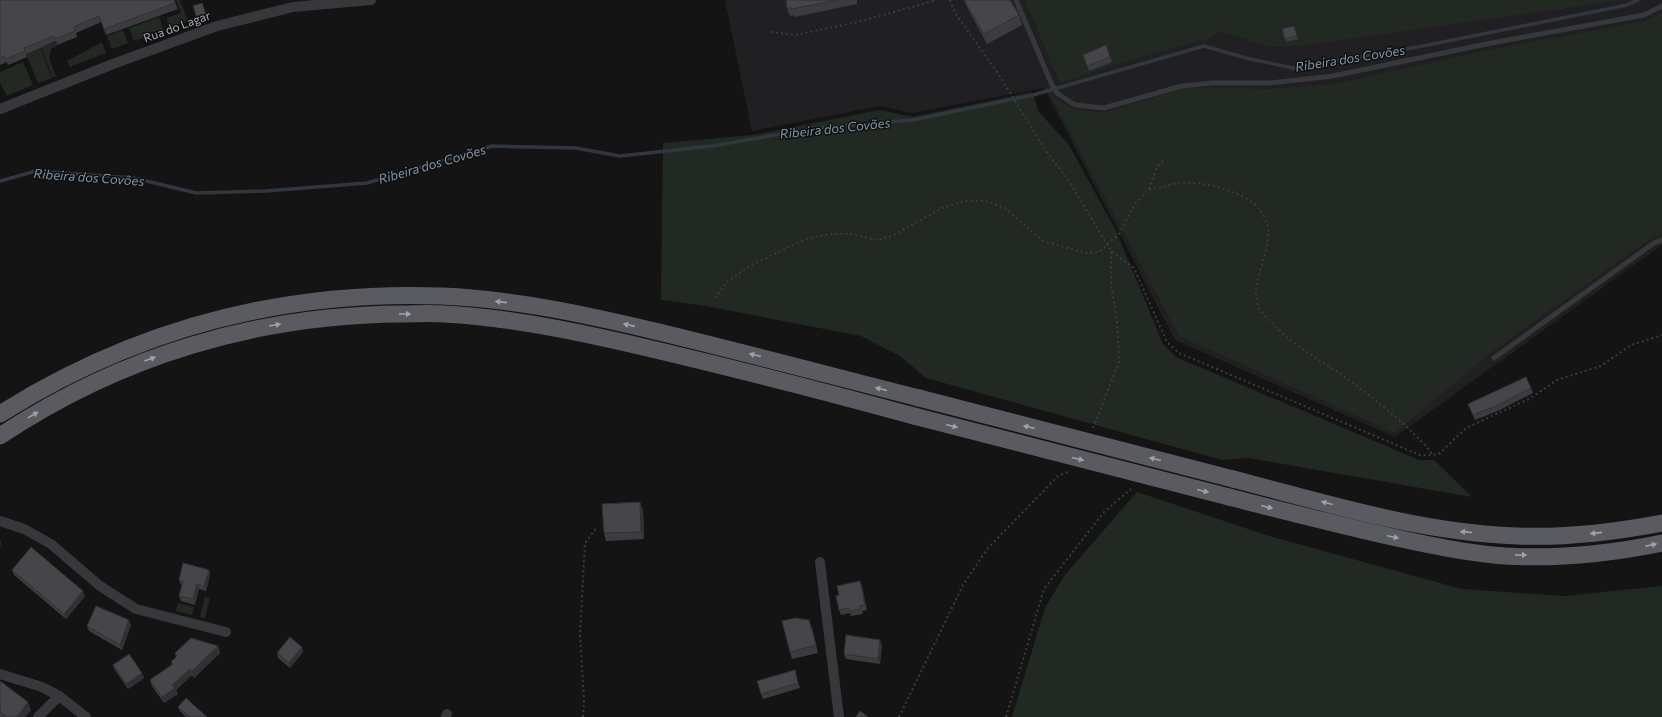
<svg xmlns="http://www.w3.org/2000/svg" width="1662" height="717" font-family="Commissioner,sans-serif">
	<rect width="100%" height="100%" fill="#141415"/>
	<polygon fill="#202022" points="725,0 1662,0 1662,245 1395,437 1175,340 1044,88 912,113 880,106 752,131"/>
	<g fill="#222923">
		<polygon points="176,0 180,0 188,21 170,28 166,18 181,13"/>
		<polygon points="1025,0 1622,0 1300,46 1268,47 1221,31 1210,38 1116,64 1060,83"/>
		<polygon points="1662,13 1662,234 1651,238 1486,356 1395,433 1179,336 1046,87 1054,97 1073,109 1104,113 1183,89 1213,88 1270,89 1334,84 1493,49 1646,21"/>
		<polygon points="159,17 164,30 134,41 129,28"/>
		<polygon points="123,30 128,43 112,49 107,36"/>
		<polygon points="56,42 57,46 51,49 49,58 56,76 53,78 41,47"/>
		<polygon points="102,42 106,53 70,67 67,61"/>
		<polygon points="40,47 52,78 38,83 26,54"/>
		<polygon points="23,62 33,85 7,96 0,83 0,72"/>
		<polygon points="1032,92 1039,112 1069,145 1116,231 1163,344 1176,357 1419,460 1434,460 1472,497 1249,458 1222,460 926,378 900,356 861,336 700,305 661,300 663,143 753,135 880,110 912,117"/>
		<polygon points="1137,492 1269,536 1462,589 1564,596 1662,586 1662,717 1012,717 1045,608 1064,576"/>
		<polygon points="205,596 210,598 205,618 200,617"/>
		<polygon points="178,603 194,607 192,615 176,611"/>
	</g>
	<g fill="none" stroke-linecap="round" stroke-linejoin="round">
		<polyline stroke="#31373e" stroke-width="3.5" points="0,181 36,171 134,178 196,193 266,191 367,183 492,146 576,148 620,156 712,146 816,128 913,120 1033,95 1204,46 1246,58 1293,68 1423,46 1627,5 1638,0"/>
		<g stroke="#3b3c40" stroke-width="2" stroke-dasharray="2 3" stroke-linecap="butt">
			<polyline points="950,0 955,13 999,75 1046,151 1069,181 1111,251 1134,268 1167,342 1179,353 1420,455 1433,455 1440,453 1466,428 1529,399 1557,380 1601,366 1631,345 1662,335"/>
			<polyline points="771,32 795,35 858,22 937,0"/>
			<path d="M1149,189C1160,189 1167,185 1178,183C1198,180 1237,190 1253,203C1291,235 1244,276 1259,308C1263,314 1270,321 1275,326C1298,350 1327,363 1353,383C1378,402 1414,430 1433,455"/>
			<polyline points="715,298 728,281 751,265 806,239 830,234 852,234 877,240 892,236 942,208 965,201 986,201 1005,208 1043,241 1086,253 1099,252 1119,234 1135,204 1149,189 1157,167 1164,160"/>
			<polyline points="1093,428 1119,362 1117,321 1111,284 1111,251"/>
			<polyline points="583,717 584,702 580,633 585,543 597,527"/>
			<polyline points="899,717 963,585 988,548 1058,476 1070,471"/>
			<polyline points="1006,717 1044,589 1104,512 1131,489"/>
		</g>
		<g stroke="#37383b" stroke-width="5">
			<polyline points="1016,0 1052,85 1058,94 1075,105 1104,108 1182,86 1212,83 1270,83 1333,76 1491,43 1644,15 1662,6"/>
			<polyline points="1494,358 1654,243 1662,240"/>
		</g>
		<g stroke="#37383b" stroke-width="10">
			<polyline points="0,109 113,64 217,26 293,7 371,0"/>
			<polyline points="0,521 24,529 51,544 100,586 136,609 226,632"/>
			<polyline points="820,562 839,717"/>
			<polyline points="0,674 42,687 59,696 86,717"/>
			<polyline points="38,717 59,696"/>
			<polyline points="446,717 447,714"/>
		</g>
		<g stroke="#5a5b61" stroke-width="17">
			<path d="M0,414C135,329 282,290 442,296C515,299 588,315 659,332C746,353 832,376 919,398"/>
			<path d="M0,436C120,356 257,315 401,314C415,314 429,313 444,314C516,318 589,334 660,351C745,371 829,393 914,416"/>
			<path d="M1233,479C1326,503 1421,533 1518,536C1567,538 1614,532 1662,523"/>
			<path d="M1229,497C1288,512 1346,527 1406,540C1438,547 1472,554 1505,556C1555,559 1613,553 1662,543"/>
		</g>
		<g stroke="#5a5b61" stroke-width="17">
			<polyline points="919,398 1233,479"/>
			<polyline points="914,416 1229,497"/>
		</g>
	</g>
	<g fill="#3c3c40">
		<polygon points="0,0 174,0 178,9 106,35 101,22 76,33 77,37 57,45 56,41 26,54 27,57 8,65 7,62 0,65"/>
		<polygon points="786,0 857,0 857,4 795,17 794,15 790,16 787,8"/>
		<polygon points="964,0 1019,15 1022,25 987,44 968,9"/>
		<polygon points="202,3 207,18 198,21 193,6"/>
		<polygon points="1294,26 1298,39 1286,42 1282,29"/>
		<polygon points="1106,45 1112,62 1089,71 1083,55"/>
		<polygon points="1531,388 1533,393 1500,410 1475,420 1468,404"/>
		<polygon points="640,502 643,510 644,539 606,541 604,533"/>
		<polygon points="12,570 85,596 66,619 14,575"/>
		<polygon points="209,570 210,575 206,591 199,589 195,605 181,601 179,596 182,585 181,585 179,580"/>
		<polygon points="860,581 862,586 867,610 862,611 863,614 851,616 850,613 841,615 839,610 839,595"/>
		<polygon points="131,625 122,650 89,631 87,626"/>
		<polygon points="812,627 818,653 792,659 790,652"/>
		<polygon points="882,645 880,664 846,659 844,654"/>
		<polygon points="218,646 220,653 194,678 192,675 176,690 178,694 164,703 152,686 150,680 172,665 171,662 176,657 175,653"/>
		<polygon points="302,647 303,652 290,668 278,658 277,653"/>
		<polygon points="113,665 142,673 144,678 128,689 115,670"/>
		<polygon points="796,676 800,688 763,699 761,694"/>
		<polygon points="0,681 31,710 25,717 0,717"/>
		<polygon points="178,707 207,717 186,717 180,711"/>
	</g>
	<g fill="#313134">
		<polygon points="640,502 643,510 644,539 641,532"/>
		<polygon points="0,539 1,542 0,549"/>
		<polygon points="209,570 210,575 206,591 204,586"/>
		<polygon points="860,581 862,586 867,610 865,605"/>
		<polygon points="197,584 199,589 195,605 193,599"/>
		<polygon points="83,591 85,596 66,619 64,614"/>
		<polygon points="129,620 131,625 122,650 120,645"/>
		<polygon points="809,620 812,627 818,653 816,645"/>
		<polygon points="880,640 882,645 880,664 878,659"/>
		<polygon points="218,646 220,653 194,678 192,671"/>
		<polygon points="302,647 303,652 290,668 289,663"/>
		<polygon points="190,669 192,675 176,690 178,694 164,703 162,697 172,685"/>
		<polygon points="142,673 144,678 128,689 126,684"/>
		<polygon points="28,702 31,710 25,717 17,717"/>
	</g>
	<g fill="#46464a" stroke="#313134">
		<polygon points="0,0 174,0 175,3 104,29 99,16 73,27 75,31 55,39 54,36 24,48 25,51 6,59 4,56 0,58"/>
		<polygon points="786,0 837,0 792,9 792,8 787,8"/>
		<polygon points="964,0 1010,0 1019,15 984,34"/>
		<polygon points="202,3 206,15 197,18 193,6"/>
		<polygon points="1294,26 1297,36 1285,39 1282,29"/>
		<polygon points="1106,45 1110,57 1087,66 1083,55"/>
		<polygon points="1526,377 1531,388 1498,405 1473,415 1468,404"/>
		<polygon points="640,502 641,532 604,533 602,504"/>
		<polygon points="31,547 83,591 64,614 12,570"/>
		<polygon points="183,563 209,570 204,586 197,584 193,599 179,596 183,581 179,580"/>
		<polygon points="860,581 865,605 860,606 861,609 849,611 849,608 839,610 836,596 839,595 837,586"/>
		<polygon points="96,606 129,620 120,645 87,626"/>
		<polygon points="795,618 809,620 816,645 790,652 782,621"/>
		<polygon points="846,635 880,640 878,659 844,654"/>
		<polygon points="290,637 302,647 289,663 277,653"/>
		<polygon points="191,638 218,646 192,671 190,669 172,685 175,688 162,697 150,680 173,664 171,662 177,656 175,653"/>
		<polygon points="129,654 142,673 126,684 113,665"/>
		<polygon points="795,670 798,683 761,694 757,681"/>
		<polygon points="0,681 28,702 17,717 7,717 0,711"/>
		<polygon points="186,698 207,717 190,717 178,707"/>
		<polygon points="860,711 868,717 856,717"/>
	</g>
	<defs><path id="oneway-solid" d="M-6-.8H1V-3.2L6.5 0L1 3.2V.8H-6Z"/></defs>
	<g fill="#9fa2ab">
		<use href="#oneway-solid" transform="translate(501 302) rotate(-174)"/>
		<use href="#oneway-solid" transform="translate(405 314)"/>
		<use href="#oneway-solid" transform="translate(275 325) rotate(-10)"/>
		<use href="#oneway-solid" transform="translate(629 325) rotate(-167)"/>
		<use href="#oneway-solid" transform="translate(755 355) rotate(-167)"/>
		<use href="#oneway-solid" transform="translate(150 359) rotate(-20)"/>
		<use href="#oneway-solid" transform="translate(881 389) rotate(-166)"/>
		<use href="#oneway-solid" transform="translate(33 415) rotate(-29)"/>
		<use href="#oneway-solid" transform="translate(952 426) rotate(14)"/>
		<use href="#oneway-solid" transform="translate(1029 427) rotate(-166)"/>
		<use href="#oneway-solid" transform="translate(1078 459) rotate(14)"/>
		<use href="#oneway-solid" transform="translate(1155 459) rotate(-166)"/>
		<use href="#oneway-solid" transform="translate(1203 491) rotate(14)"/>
		<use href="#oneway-solid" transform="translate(1327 503) rotate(-165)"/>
		<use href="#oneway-solid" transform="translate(1267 507) rotate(14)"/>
		<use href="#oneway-solid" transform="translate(1466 532) rotate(-175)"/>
		<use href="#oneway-solid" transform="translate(1596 533) rotate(174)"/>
		<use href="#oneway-solid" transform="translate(1393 537) rotate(12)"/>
		<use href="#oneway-solid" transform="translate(1651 545) rotate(-12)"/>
		<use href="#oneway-solid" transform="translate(1521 555) rotate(-1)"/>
	</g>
	<g text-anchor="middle" stroke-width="3" stroke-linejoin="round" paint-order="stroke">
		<g font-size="12" fill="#a7aab3" stroke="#0f0f10">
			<text transform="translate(177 27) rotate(-20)" y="4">Rua do Lagar</text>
		</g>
		<g font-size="13" font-style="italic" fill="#8296aa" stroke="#0f0f10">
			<text transform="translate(1350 58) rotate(-9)" y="5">Ribeira dos Covões</text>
			<text transform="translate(835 128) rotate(-6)" y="5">Ribeira dos Covões</text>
			<text transform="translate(432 164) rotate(-16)" y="5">Ribeira dos Covões</text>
			<text transform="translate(89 177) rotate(4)" y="5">Ribeira dos Covões</text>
		</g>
	</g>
</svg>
